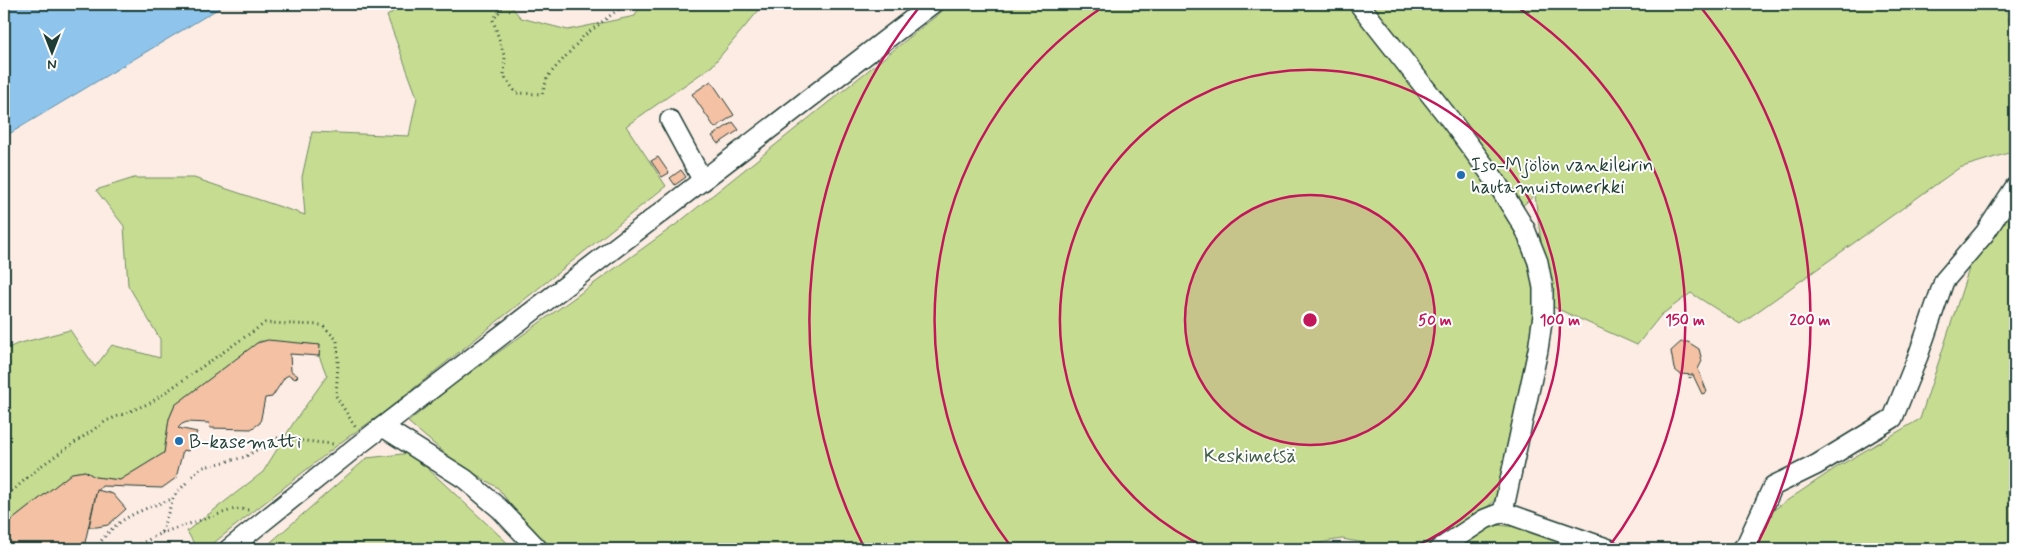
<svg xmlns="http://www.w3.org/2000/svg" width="2019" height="553" font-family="Mynerve,sans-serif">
	<rect width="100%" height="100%" fill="#fcece4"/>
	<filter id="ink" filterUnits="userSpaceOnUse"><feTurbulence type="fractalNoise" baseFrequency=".02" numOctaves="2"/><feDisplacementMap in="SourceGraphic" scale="10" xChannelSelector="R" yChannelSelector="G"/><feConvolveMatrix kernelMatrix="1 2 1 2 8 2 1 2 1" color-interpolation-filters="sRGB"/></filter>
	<g filter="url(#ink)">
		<g fill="#c6dc91" stroke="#728c62">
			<polygon points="404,4 509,4 521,18 568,30 635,16 641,4 764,4 712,66 626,126 666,186 383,413 344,440 206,549 197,549 187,531 263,472 294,422 327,376 319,356 320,345 260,341 175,405 169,419 164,453 120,480 95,477 85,471 72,473 7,524 4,529 4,350 17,344 70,330 95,367 112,345 160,358 160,339 128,285 124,226 96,190 134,178 194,178 305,215 302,177 312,132 409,136 417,97 387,16"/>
			<polygon points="951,4 1351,4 1392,55 1519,228 1539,311 1500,493 1491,504 1456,530 1422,549 1399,549 1342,539 1284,549 544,549 498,488 453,460 408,422 453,385 678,223"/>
			<polygon points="1362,4 2005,4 2015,47 2015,151 1959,168 1740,324 1691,293 1661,315 1637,345 1549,305 1535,195 1520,208"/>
			<polygon points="2015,201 2015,549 1748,549 1767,514 1837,467 1920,419 1978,241"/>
			<polygon points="411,453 514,549 263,549 367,458"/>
			<polygon points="1487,524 1538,529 1588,549 1451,549"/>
		</g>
		<polygon fill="#8fc5ed" stroke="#628fa3" points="4,4 226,4 4,137"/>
		<g fill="#f4c1a4" stroke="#1f3d34">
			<polygon points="711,81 734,115 715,128 692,94"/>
			<polygon points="733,122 739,130 718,144 712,136"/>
			<polygon points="658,157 669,173 662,177 651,161"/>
			<polygon points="681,170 686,177 675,185 670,178"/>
			<polygon points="268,340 320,345 319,356 290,354 291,371 298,376 295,379 289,375 285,377 272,397 265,398 260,423 251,429 210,428 209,423 187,422 182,424 178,428 197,432 188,451 183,450 176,478 162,488 102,486 96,493 84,547 81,549 5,549 4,529 7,524 72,473 85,471 95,477 120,480 164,453 169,419 175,405 257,343"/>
			<polygon points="1681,342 1688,342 1699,349 1702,361 1698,369 1707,392 1702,394 1693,375 1680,374 1674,369 1671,351"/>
			<polygon points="97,490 113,494 126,509 108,525 97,527 89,527"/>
		</g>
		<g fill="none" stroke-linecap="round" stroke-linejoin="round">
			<g stroke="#1f3d34" stroke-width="22">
				<g id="minor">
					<polyline points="1359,4 1452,122 1495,180 1525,229 1538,262 1543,288 1543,315 1538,350 1503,512 1485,519 1439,549"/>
					<polyline points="670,120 703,181"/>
					<polyline points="383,427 465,479 500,509 538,549"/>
					<polyline points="1503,512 1609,549"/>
					<polyline points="229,549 356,447 932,4"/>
					<polyline points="1742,549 1746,545 1773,486 1816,465 1893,418 1918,356 1944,281 1985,233 2015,187"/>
				</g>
			</g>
			<g stroke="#1f3d34" stroke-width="3" stroke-dasharray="1 4" stroke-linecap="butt">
				<polyline points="505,4 493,20 505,58 504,76 516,93 542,94 548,76 584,36 625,4"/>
				<polyline points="1690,378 1690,374"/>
				<polyline points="4,498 41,466 106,421 150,403 265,323 322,325 337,340 338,364 336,396 356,428"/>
				<polyline points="161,533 235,509 250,510"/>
				<path d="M96,549C114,518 141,510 172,499"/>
				<polyline points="131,549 161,533 174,496 200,468 245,457 276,438 333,444"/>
			</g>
			<use href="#minor" stroke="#fff" stroke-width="19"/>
		</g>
	</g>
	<circle cx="1310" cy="320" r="125" fill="#c2185b" fill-opacity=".12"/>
	<g fill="none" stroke="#c2185b" stroke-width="2.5">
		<circle cx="1310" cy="320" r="125"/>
		<path d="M1208 548A250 250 0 1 1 1412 548"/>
		<path d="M1012 548A375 375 0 0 1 1106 5M1514 5A375 375 0 0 1 1608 548"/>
		<path d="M864 547A500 500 0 0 1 921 5M1699 5A500 500 0 0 1 1756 547"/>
	</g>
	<g fill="#1f6fb2" stroke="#fff" stroke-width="2">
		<circle cx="1461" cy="175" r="5"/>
		<circle cx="179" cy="441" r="5"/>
	</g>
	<g text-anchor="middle" stroke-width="4" stroke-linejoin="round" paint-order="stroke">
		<g font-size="19" fill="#1f3d34" stroke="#fff" text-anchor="start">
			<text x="1471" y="171">Iso-Mjölön vankileirin<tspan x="1471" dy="22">hautamuistomerkki</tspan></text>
			<text x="189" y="448">B-kasematti</text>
		</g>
		<g font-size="19" fill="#405d47" stroke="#fff">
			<text x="1250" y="462">Keskimetsä</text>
		</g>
	</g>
	<circle cx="1310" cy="320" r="8" fill="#c2185b" stroke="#fff" stroke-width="2.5"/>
	<g font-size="15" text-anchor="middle" font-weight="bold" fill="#c2185b" stroke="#fff" stroke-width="4" stroke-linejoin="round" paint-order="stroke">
		<text x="1435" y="325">50 m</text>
		<text x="1560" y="325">100 m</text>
		<text x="1685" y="325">150 m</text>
		<text x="1810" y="325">200 m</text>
	</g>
	<rect width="2019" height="553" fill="none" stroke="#fff" stroke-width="20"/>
	<rect x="10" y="10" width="1999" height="533" fill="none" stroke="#1f3d34" stroke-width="2" filter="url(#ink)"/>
	<g transform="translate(52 52) rotate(180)" stroke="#ffffff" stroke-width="4" paint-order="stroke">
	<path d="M0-4L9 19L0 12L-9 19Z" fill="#1f3d34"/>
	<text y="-8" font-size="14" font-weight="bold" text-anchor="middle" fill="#1f3d34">N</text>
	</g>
</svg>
